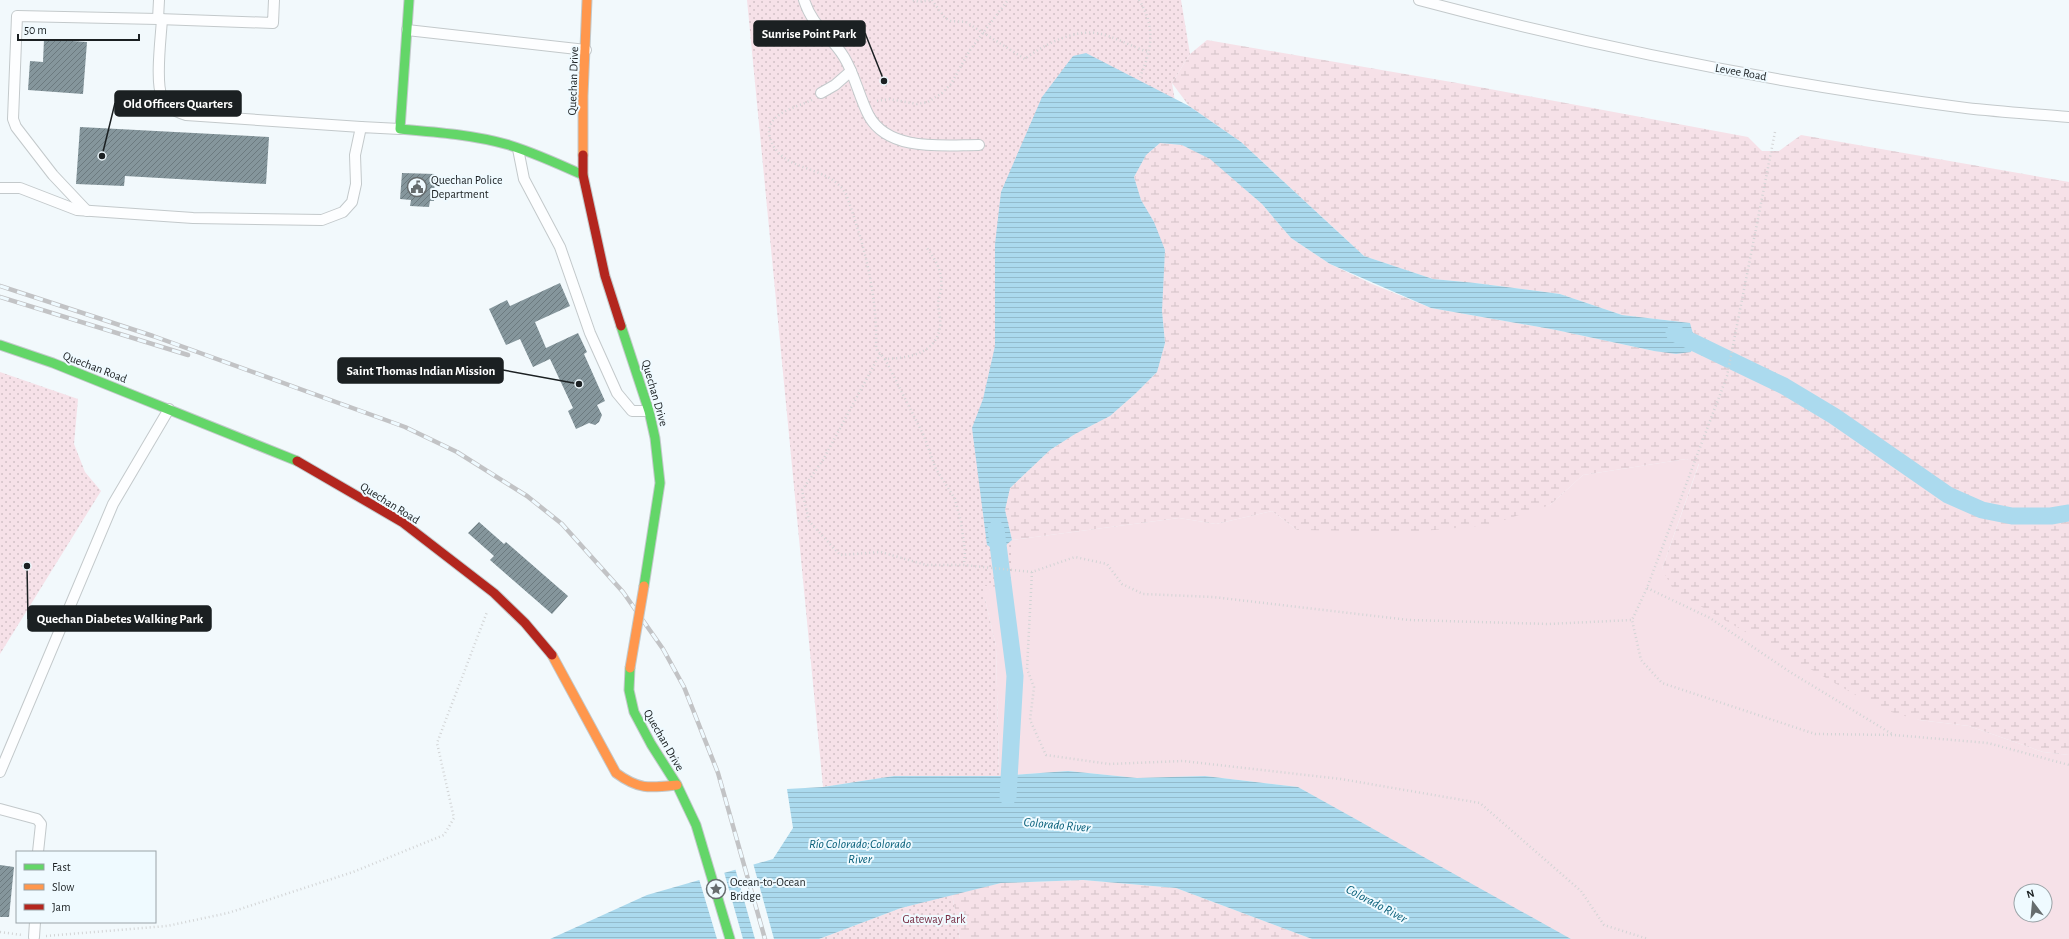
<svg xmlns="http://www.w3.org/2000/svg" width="2069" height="939" font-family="'Alegreya Sans',sans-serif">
	<defs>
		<pattern id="wetland-marsh" width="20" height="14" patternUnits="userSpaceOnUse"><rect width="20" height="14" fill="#f6e1e8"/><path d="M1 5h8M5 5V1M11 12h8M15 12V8" fill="none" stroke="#d2c1c7"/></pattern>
		<pattern id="park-dots" width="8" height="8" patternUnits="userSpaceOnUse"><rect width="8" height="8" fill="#f6e1e8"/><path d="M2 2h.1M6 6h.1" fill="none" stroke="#d2c1c7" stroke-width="1.8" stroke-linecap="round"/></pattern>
		<pattern id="water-rules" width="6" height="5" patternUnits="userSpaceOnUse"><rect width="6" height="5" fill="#abdaee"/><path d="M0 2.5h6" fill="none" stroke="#93bbcc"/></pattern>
		<pattern id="building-hatch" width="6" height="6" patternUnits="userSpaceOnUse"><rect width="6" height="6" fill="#85969c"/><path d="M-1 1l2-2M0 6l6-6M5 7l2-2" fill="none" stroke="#6c7a7f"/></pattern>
	</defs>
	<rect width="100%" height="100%" fill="#f2f9fc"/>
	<path fill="#f6e1e8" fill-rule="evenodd" d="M1686,459L1699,463L1662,569L1919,720L1969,726L2043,752L2069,755V939H1566L1298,787L1205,776L1137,778L1068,771L999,776L996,646L985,599V585L1012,588V540L1179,518L1216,524L1272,511L1297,530L1550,505L1583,475ZM2021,891H2045V915H2021Z"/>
	<g fill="url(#wetland-marsh)">
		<polygon points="1207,40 1463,84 1748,137 1762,151 1779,151 1801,135 2069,182 2069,755 2043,752 1969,726 1919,720 1880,709 1674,591 1662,569 1699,464 1686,459 1583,475 1550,505 1489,525 1412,532 1297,530 1272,511 1216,524 1179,518 1012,540 1005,510 1010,488 1050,450 1075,434 1110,416 1135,394 1157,372 1165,343 1154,222 1141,200 1134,177 1146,155 1160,143 1182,145 1210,158 1262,204 1291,238 1330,264 1372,284 1431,308 1556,330 1654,351 1690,323 1622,315 1560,294 1475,283 1433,279 1364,256 1241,142 1189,106 1172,83 1190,54"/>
		<polygon points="1083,880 1176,888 1312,939 960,939 952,894 1001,883"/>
	</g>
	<g fill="url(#park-dots)">
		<polygon points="747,0 1181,0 1190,54 1172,83 1182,145 1160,143 1146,155 1134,177 1141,200 1154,222 1165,250 1162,311 1165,343 1157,372 1135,394 1110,416 1075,434 1050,450 1010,488 1005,510 1012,540 1012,588 985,586 985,599 996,646 999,776 894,776 823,787"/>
		<polygon points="0,372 78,399 74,444 85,472 101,491 0,654"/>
		<polygon points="952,894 960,939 819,939 901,908"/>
	</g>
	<g fill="url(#water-rules)">
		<polygon points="1086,53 1189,106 1241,142 1364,256 1433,279 1475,283 1560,294 1622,315 1690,323 1695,341 1691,352 1676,354 1654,351 1556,330 1431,308 1330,264 1291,238 1262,204 1210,159 1182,145 1160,143 1146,155 1134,177 1141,200 1154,222 1165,250 1162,311 1165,343 1157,372 1135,394 1110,416 1075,434 1050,450 1010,488 1005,510 1012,540 998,552 987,545 972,428 983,399 995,346 995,244 1001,192 1042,97 1073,56"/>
		<polygon points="1068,771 1137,778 1205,776 1298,787 1571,939 1312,939 1176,888 1083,880 1001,883 901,908 819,939 550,939 647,895 773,859 793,828 787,789 823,787 894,776 999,776"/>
	</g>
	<g fill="#f2f9fc">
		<polygon points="753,863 774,939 755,939 735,868"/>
		<polygon points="724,872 743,939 717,939 699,879"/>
	</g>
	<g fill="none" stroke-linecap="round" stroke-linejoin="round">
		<g stroke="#abdaee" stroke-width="17">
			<polyline points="1674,333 1784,386 1834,416 1948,495 1982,510 2012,516 2051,516 2069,513"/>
			<polyline points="996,529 1015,676 1008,797"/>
		</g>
	</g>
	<g fill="url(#building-hatch)">
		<polygon points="44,39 87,42 83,94 28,90 30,61 43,62"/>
		<polygon points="80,127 269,137 266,184 125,176 124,186 76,184"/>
		<polygon points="402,173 435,174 434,201 430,201 429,207 410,206 411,200 400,199"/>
		<polygon points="560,283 570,306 535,322 546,348 578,333 587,352 584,354 605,401 597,405 602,415 599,422 595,425 589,423 576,429 568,411 573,408 550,359 533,367 520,339 506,345 489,309 507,300 510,306"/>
		<polygon points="479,522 504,544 506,542 568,596 552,614 490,560 494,556 468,533"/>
		<polygon points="0,865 14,867 9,917 0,917"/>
	</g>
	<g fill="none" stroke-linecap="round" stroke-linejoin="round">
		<g stroke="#c3c9cb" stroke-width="12">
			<g id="lane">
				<polyline points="159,0 158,19 273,23 274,0"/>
				<path d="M804,0C813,28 830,34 844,57C855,75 859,97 869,116C889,152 943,145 979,145"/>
				<path d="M1419,0C1598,48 1782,84 1966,108C2000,112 2035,114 2069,117"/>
				<path d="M162,19C161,37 155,82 162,97C166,107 176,112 186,115L361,127"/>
				<polyline points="407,30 586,50"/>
				<polyline points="821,93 835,85 851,71"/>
				<polyline points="518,149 524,179 560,247 590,333 617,393 632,411 649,411"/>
				<polyline points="0,188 20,188 77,210 193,218 322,220 343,212 352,202 356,184 355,155 361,127 400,129"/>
				<polyline points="87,211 53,175 16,127 13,119 17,16 158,19"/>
				<polyline points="0,772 113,504 169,409"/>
				<polyline points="0,809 37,819 41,824 38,852"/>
				<polyline points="34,937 35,922"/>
			</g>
		</g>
		<g stroke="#c3c9cb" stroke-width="11">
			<g id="fast">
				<path d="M409,0L400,129C436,132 474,135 509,145C535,153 559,164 583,175"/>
				<polyline points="621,326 649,411 655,438 660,483 644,586"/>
				<polyline points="0,345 53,363 297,461"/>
				<polyline points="630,668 629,690 634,712 651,744 677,785 696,825 730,939"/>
			</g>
		</g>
		<g stroke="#c3c9cb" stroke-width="11">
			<g id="slow">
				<polyline points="583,155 583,96 587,0"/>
				<path d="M552,655L616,773C639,790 650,788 677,785"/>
			</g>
		</g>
		<g stroke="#c3c9cb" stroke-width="11">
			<g id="jam">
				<polyline points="583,155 583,175 605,276 621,326"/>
				<polyline points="297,461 402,522 494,593 525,623 552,655"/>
			</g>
		</g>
		<g stroke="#d2d4d5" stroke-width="2.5" stroke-dasharray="1 3" stroke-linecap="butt">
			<polyline points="913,0 919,2 931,0"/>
			<path d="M932,0L945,18L951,21L966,22L1025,59C1043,45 1072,30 1096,33C1111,35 1133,47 1148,52"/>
			<path d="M1139,0C1156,27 1152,49 1140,77"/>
			<path d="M812,100C797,107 763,114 770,138C781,174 828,163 846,194C864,243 878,296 876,349L885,359C908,358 936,354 940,327C941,320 939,312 938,305C938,300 940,295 941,290C943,272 937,262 927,248"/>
			<polyline points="877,101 889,99 917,104 928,102 942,93 951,84 970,50 1008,0"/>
			<polyline points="1775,132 1727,376 1647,588 1632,620 1641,660 1662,683 1815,734 1894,735 1988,743 2069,765"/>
			<polyline points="880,354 823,460 802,490 809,521 840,555 881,552 926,565 964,565 1032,572 1075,557 1107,564 1122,584 1143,594 1213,597 1409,620 1548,624 1632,620"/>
			<polyline points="885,359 924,436 936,469 955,499 961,522 965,551 964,565"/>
			<polyline points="1032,572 1027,669 1034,687 1030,720 1046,755 1109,764 1183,761 1341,779 1480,803 1581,891 1604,925 1648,939"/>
			<polyline points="1647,588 1710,618 1790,672 1892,734"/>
			<polyline points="0,932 22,935"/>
			<polyline points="46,936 167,926 228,913 353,872 444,835 454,818 437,743 487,612"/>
		</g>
		<use href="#lane" stroke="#fdfeff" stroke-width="10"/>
		<use href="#fast" stroke="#63d668" stroke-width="9"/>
		<use href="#slow" stroke="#ff974d" stroke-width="9"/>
		<use href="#jam" stroke="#b3261e" stroke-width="9"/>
		<g stroke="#c2c3c5" stroke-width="4.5">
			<g id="rail">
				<polyline points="0,286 153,336 405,427 457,452 527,496 562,524 623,592 663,649 684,687 718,773 765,939"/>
				<polyline points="0,297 188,355"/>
			</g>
		</g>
		<use href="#rail" stroke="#effaff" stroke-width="3" stroke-dasharray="9" stroke-linecap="butt"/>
		<g stroke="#c3c9cb" stroke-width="11" stroke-linecap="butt">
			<polyline id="slow-bridge" points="630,668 644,586"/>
		</g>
		<use href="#slow-bridge" stroke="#ff974d" stroke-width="9"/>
	</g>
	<defs>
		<g id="civic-ring" transform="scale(1)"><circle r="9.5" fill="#effaff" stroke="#666c6e" stroke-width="1.5"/><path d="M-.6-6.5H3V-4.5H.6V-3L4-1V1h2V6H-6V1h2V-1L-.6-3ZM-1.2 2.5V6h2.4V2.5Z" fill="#666c6e"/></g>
		<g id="sight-ring" transform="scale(1)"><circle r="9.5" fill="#effaff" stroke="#666c6e" stroke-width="1.5"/><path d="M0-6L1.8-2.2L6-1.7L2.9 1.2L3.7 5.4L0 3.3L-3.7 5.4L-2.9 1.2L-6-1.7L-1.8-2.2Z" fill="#666c6e"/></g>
	</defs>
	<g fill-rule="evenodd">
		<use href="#civic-ring" x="417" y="187"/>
		<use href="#sight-ring" x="716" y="889"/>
	</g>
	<g text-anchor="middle" stroke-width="4" stroke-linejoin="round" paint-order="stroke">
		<g font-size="12" fill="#1b2022" stroke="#effaff">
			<text transform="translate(1741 72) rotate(10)" y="4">Levee Road</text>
			<text transform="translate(573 81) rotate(-88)" y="4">Quechan Drive</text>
			<text transform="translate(95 367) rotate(21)" y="4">Quechan Road</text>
			<text transform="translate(655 393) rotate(74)" y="4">Quechan Drive</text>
			<text transform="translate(390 503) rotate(32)" y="4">Quechan Road</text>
			<text transform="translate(664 740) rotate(60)" y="4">Quechan Drive</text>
		</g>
		<g font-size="12" fill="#1b2022" stroke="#effaff" text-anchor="start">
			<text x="431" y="184">Quechan Police<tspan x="431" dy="14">Department</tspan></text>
			<text x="730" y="886">Ocean-to-Ocean<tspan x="730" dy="14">Bridge</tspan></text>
		</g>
		<g font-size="12" fill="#752b41" stroke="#effaff">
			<text x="934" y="923">Gateway Park</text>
		</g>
		<g font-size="13" font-style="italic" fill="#055d78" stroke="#effaff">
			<text transform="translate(1057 824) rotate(5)" y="5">Colorado River</text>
			<text x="860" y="848">Río Colorado;Colorado<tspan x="860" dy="15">River</tspan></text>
			<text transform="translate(1377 903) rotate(28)" y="5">Colorado River</text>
		</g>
	</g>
	<path fill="none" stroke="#1b2022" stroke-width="1.5" d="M884 81L865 33M102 156L115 103M579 384L503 370M27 566L28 619"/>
	<g fill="#1b2022" stroke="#effaff" stroke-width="1.5">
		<circle cx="884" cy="81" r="4"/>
		<circle cx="102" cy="156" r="4"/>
		<circle cx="579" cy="384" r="4"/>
		<circle cx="27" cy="566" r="4"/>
	</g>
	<g fill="#1b2022" stroke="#1b2022" stroke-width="1.5">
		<rect x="754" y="21" width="111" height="25" rx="4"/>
		<rect x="115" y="91" width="126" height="25" rx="4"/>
		<rect x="338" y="358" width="165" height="25" rx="4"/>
		<rect x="28" y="606" width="183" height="25" rx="4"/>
	</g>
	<g font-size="13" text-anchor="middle" font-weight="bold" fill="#fff">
		<text x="809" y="38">Sunrise Point Park</text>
		<text x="178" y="108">Old Officers Quarters</text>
		<text x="421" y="375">Saint Thomas Indian Mission</text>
		<text x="120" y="623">Quechan Diabetes Walking Park</text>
	</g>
	<rect x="16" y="851" width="140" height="72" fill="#effaff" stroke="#9aa3a7"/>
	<rect x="24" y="864" width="20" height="6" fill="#63d668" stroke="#9aa3a7"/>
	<text x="52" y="871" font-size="12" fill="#1b2022">Fast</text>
	<rect x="24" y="884" width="20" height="6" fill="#ff974d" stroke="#9aa3a7"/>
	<text x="52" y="891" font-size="12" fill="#1b2022">Slow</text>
	<rect x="24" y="904" width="20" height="6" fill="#b3261e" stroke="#9aa3a7"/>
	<text x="52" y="911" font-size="12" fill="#1b2022">Jam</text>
	<g transform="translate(2033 903) rotate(344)"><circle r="19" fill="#effaff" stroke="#9aa3a7"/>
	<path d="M0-3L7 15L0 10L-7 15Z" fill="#666c6e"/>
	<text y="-6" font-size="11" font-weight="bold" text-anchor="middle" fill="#1b2022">N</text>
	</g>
	<path d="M18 34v6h121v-6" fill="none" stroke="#1b2022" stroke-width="2"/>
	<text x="24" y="34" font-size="12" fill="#1b2022" stroke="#effaff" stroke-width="3" paint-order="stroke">50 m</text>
</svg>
